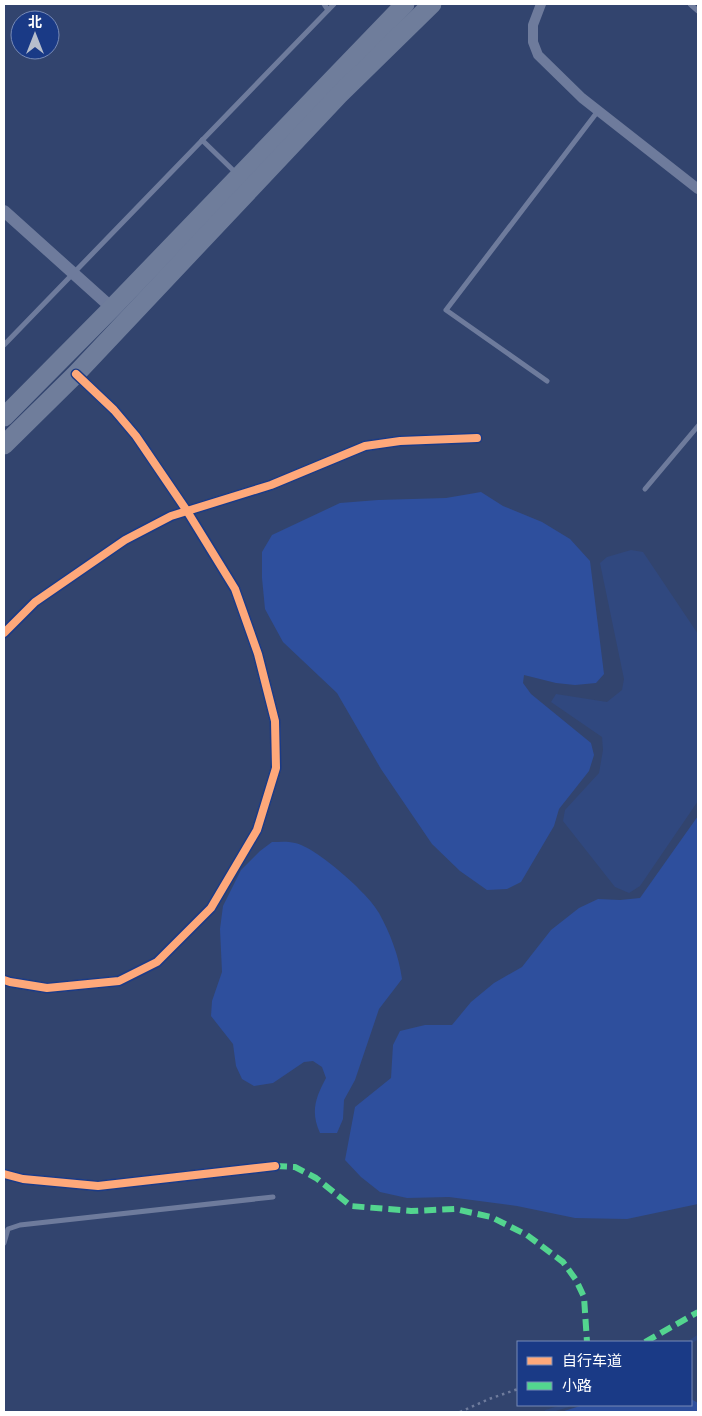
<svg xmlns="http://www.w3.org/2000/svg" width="702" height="1416" font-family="'DM Sans','Noto Sans SC',sans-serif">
	<rect width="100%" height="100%" fill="#32446e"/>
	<g fill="#2e4f9d">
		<polygon points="481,492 503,506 542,522 570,539 590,561 604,674 596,683 575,685 556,683 524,675 523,683 531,694 591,743 594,755 589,771 559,809 554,826 521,882 507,889 487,890 460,871 432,844 381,769 337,693 283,642 265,609 262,578 262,552 272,535 340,503 378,500 446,498"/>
		<polygon points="698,816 698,1204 627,1219 575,1218 517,1206 449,1197 407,1198 380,1192 361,1177 345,1160 355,1107 391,1078 393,1045 400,1031 425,1025 452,1025 471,1002 494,983 522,967 551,930 579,908 598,899 620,900 640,898"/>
		<path d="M272,842C279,842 287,841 295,843C316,847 369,894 379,913C390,933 399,956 402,979L379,1009L355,1080L344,1100L343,1119L337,1133H320C310,1111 316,1097 326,1078L322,1067L313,1061L304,1062L273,1083L254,1086L242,1079L236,1066L233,1044L211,1016L212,1001L222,972L220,929L223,906L241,870L260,851Z"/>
		<polygon points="691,1399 698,1403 698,1412 561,1412 583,1405 691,1405"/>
	</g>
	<polygon fill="#30487f" points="631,550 643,552 698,634 698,801 640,886 629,893 615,887 563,821 565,810 599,773 603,750 602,737 551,702 556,694 607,702 622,690 624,679 600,563 607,557"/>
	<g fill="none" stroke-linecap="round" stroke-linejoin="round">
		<g stroke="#30487f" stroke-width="4">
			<polyline points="690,1342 698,1337"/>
			<polyline points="546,1412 568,1405"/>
		</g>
		<polyline stroke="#6e7b9c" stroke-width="2.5" stroke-dasharray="2.5 4" stroke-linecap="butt" points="460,1412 489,1399 518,1389"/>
		<g stroke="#6e7b9c" stroke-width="5">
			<polyline points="324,4 328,10"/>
			<polyline points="690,4 698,11"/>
			<polyline points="202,140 237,174"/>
			<polyline points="4,345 334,4"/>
			<polyline points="547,381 446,310 598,111"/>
			<polyline points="645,489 698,426"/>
			<polyline points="4,1243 8,1229 20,1225 273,1197"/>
		</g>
		<g stroke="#6e7b9c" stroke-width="10">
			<polyline points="541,4 533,25 533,42 538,55 582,98 698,189"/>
			<polyline points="4,633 35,602 125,540 171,516 271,485 365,446 400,441 477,438"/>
			<polyline points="4,980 10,982 47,988 119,981 157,962 211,908 257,830 276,768 275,721 258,654 235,589 187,511 136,436 114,410 76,374"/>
			<polyline points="4,1174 23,1179 98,1186 275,1166"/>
		</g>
		<polyline stroke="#6e7b9c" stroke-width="12" points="4,211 112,308"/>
		<g stroke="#6f7d9b" stroke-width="19">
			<polyline points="4,417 112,308 405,4"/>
			<polyline points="4,445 76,374 339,95 432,4"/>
		</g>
		<g stroke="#53d58f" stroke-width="6" stroke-dasharray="12 6" stroke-linecap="butt">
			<polyline points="275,1166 295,1167 316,1178 351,1206 411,1211 455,1209 491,1217 527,1235 563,1262 576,1280 584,1297 587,1342"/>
			<polyline points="645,1342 698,1312"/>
		</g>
		<g stroke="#1a3a86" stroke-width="11">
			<g id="cycleway">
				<polyline points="4,633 35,602 125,540 171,516 271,485 365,446 400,441 477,438"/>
				<polyline points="4,980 10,982 47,988 119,981 157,962 211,908 257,830 276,768 275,721 258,654 235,589 187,511 136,436 114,410 76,374"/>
				<polyline points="4,1174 23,1179 98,1186 275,1166"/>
			</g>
		</g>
		<use href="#cycleway" stroke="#fea87a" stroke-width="8"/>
	</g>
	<rect width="702" height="1416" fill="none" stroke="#ffffff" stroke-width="10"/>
	<rect x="517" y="1341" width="175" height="65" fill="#1a3a86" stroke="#7689b6"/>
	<rect x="527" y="1357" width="25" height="8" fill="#fea87a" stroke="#7689b6"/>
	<text x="562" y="1366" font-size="15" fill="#ffffff">自行车道</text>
	<rect x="527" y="1382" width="25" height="8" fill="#53d58f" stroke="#7689b6"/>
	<text x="562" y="1391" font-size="15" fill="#ffffff">小路</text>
	<g transform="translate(35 35)"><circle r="24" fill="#1a3a86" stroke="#7689b6"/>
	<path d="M0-4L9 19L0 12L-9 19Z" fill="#b7becc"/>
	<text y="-8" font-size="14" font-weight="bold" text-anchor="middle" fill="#ffffff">北</text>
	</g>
</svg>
